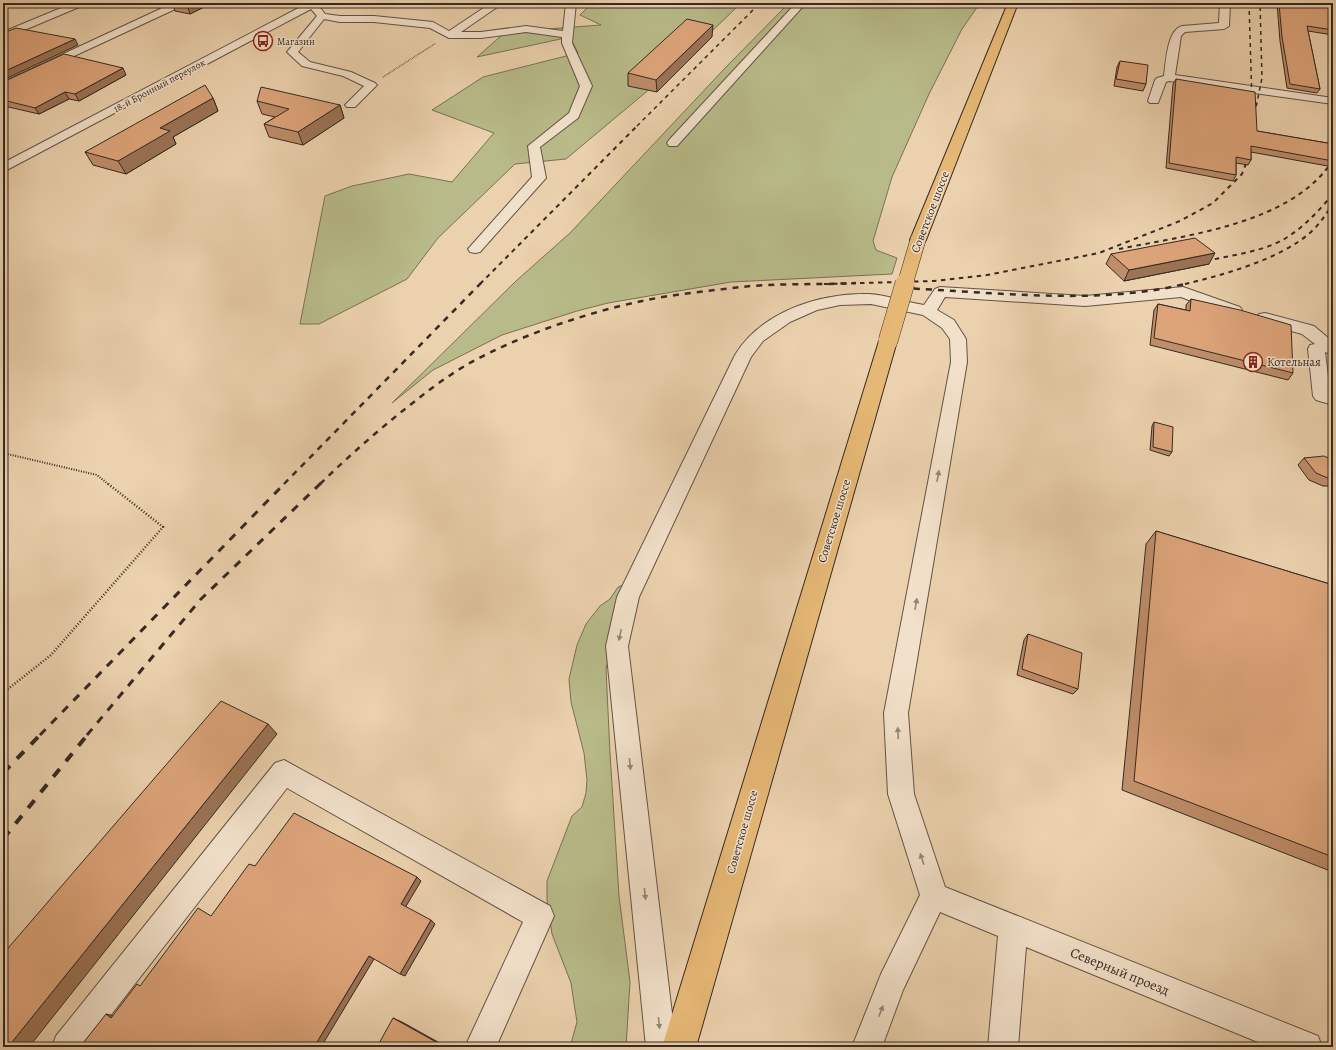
<svg xmlns="http://www.w3.org/2000/svg" width="1336" height="1050" font-family="Alegreya,serif">
	<rect width="100%" height="100%" fill="#ebd1ad"/>
	<filter id="stains"><feTurbulence type="fractalNoise" baseFrequency=".005" numOctaves="4"/><feColorMatrix values="0 0 0 0 .2 0 0 0 0 .09 0 0 0 0 .02 0 0 0 .5 -.17"/></filter>
	<radialGradient id="worn" r=".72"><stop offset=".6" stop-color="#630" stop-opacity="0"/><stop offset="1" stop-color="#630" stop-opacity=".3"/></radialGradient>
	<g fill="#b8bb89" stroke="#777256">
		<polygon points="592,3 741,3 670,72 566,159 515,164 438,238 407,279 319,324 300,324 325,196 352,186 409,174 452,182 494,133 432,110 483,77 578,53 570,37 477,57 503,34 520,31 601,25 580,15"/>
		<polygon points="789,3 980,3 962,29 929,94 892,177 873,241 876,250 897,258 892,274 731,282 608,303 577,311 502,335 433,370 392,403 516,281 570,233 727,66"/>
		<polygon points="623,585 624,590 606,669 610,753 619,896 630,982 626,1047 570,1047 577,1022 574,1003 571,983 552,934 547,900 547,881 572,816 582,807 586,793 587,780 584,753 571,702 569,679 577,645 586,624 600,606 610,599 618,587"/>
	</g>
	<g fill="none" stroke-linecap="round" stroke-linejoin="round">
		<g stroke="#635346" stroke-width="2">
			<g id="minor">
				<polygon points="73,3 86,3 84,5 3,39 3,32"/>
				<polygon points="173,3 186,3 184,5 3,89 3,82"/>
				<polygon points="308,3 320,3 318,5 325,14 340,16 374,16 433,22 449,31 491,3 503,3 461,32 481,32 526,26 563,31 566,3 576,3 572,43 592,86 578,118 540,147 546,178 480,252 475,253 470,252 468,249 532,177 528,146 569,113 580,86 562,43 562,37 526,32 481,38 449,38 430,28 374,22 340,22 324,19 298,52 310,62 351,72 375,83 377,85 355,107 347,107 345,105 364,86 343,76 302,66 287,52 317,16 311,9 3,172 3,163"/>
				<polygon points="796,3 806,3 677,146 669,146 667,143 669,140"/>
				<path d="M1220,3H1230L1229,26L1224,29L1185,32L1181,36L1175,75L1333,98V104L1169,81L1166,82L1158,103H1150L1148,101L1155,80L1157,78L1164,76C1166,62 1167,30 1182,26L1219,23Z"/>
				<path d="M940,287L1085,296L1183,287L1240,307L1242,310L1240,313L1234,315L1228,313L1204,306L1181,297L1085,306L945,297L937,310L954,320L966,339L967,362L908,713L914,794L945,887L1318,1036L1322,1047H1270L1026,947L1018,1047H988L998,936L940,912L903,990L882,1047H852L881,974L920,895L888,794L884,713L951,362L950,339L942,328L923,315L871,304L840,305L817,310L790,322L763,341L751,357L639,597L628,646L676,1047H646L606,646L617,597L735,355C762,311 820,293 869,294C887,295 906,302 924,305L935,289Z"/>
				<polygon points="1265,313 1314,326 1333,342 1333,355 1325,352 1330,392 1333,393 1333,405 1316,400 1313,396 1308,349 1310,345 1315,344 1302,334 1259,322 1257,318 1259,314"/>
				<polygon points="284,760 550,906 554,916 496,1047 465,1047 523,922 287,788 86,1047 52,1047 56,1036 275,763"/>
			</g>
		</g>
		<g stroke="#362924" stroke-width="2">
			<g id="major">
				<polygon points="1008,3 1018,3 926,240 924,243 918,245 912,243 910,240"/>
				<polygon points="888,335 894,337 897,341 696,1047 662,1047 879,341 882,337"/>
			</g>
		</g>
		<polyline stroke="#362924" stroke-width="1.5" stroke-dasharray="0.5 1" stroke-linecap="butt" points="383,77 436,43"/>
		<polyline stroke="#362924" stroke-width="2" stroke-dasharray="1 1.5" stroke-linecap="butt" points="3,453 97,475 108,484"/>
		<polyline stroke="#362924" stroke-width="2.5" stroke-dasharray="1 2" stroke-linecap="butt" points="3,693 51,655 163,527 107,483"/>
		<use href="#minor" fill="#f2e1ca" fill-rule="evenodd"/>
		<use href="#major" fill="#e6b876" fill-rule="evenodd"/>
		<g stroke="#362924" stroke-width="1.5" stroke-dasharray="4 4" stroke-linecap="butt">
			<polyline points="1249,3 1252,102"/>
			<polyline points="1253,122 1262,78 1260,3"/>
			<polyline points="637,126 760,3"/>
		</g>
		<g stroke="#362924" stroke-width="2" stroke-dasharray="4.5 4.5" stroke-linecap="butt">
			<path d="M1119,249C1188,235 1292,224 1333,160"/>
			<path d="M1206,261C1228,256 1251,253 1272,245C1297,235 1316,214 1333,194"/>
			<polyline points="480,284 638,125"/>
			<polyline points="824,284 934,281 987,275 1099,253 1180,221 1213,203 1242,174 1249,156"/>
			<path d="M1185,284C1223,275 1281,259 1311,232C1320,223 1327,214 1333,203"/>
		</g>
		<g stroke="#362924" stroke-width="2.5" stroke-dasharray="6 6" stroke-linecap="butt">
			<path d="M902,288C994,292 1099,306 1189,283"/>
			<polyline points="284,484 481,283"/>
			<path d="M320,484C352,453 384,425 419,398C434,386 451,374 468,364C518,336 585,313 642,301C674,294 708,291 741,287C777,283 818,285 856,283"/>
		</g>
		<g stroke="#362924" stroke-width="3" stroke-dasharray="8 8" stroke-linecap="butt">
			<polyline points="40,735 285,483"/>
			<polyline points="87,735 201,599 321,483"/>
		</g>
		<g stroke="#362924" stroke-width="4" stroke-dasharray="10 10" stroke-linecap="butt">
			<polyline points="3,773 41,734"/>
			<polyline points="3,839 88,734"/>
		</g>
		<g stroke="#362924" stroke-width="16" stroke-linecap="butt">
			<polyline id="major-bridge-far1" points="905,284 918,240"/>
		</g>
		<g stroke="#362924" stroke-width="20" stroke-linecap="butt">
			<polyline id="major-bridge" points="888,341 905,283"/>
		</g>
		<use href="#major-bridge-far1" stroke="#e6b876" stroke-width="15"/>
		<use href="#major-bridge" stroke="#e6b876" stroke-width="19"/>
	</g>
	<g fill="#be8d69" stroke="#362924">
		<polygon points="133,3 169,3 159,8"/>
		<polygon points="176,3 212,3 190,14 175,11 173,5"/>
		<polygon points="1277,3 1333,3 1333,35 1308,31 1320,89 1317,93 1287,88 1280,41"/>
		<polygon points="712,37 657,92 628,86 628,73"/>
		<polygon points="1120,61 1146,84 1143,91 1114,86 1117,67"/>
		<polygon points="126,75 79,101 69,99 39,114 4,106 3,107 3,82"/>
		<polygon points="1176,79 1257,131 1333,144 1333,167 1251,152 1251,160 1248,165 1236,163 1236,175 1233,181 1166,168 1173,84"/>
		<polygon points="213,98 218,111 173,137 176,144 126,174 93,165 85,152"/>
		<polygon points="257,101 340,105 344,118 303,145 269,137 264,124 275,117 262,114"/>
		<polygon points="1111,254 1209,264 1124,281 1106,264"/>
		<polygon points="1191,299 1293,373 1288,380 1150,345 1154,310 1158,304 1186,310 1186,305"/>
		<polygon points="1154,422 1172,452 1169,456 1150,450 1152,426"/>
		<polygon points="1304,458 1333,460 1333,486 1323,486 1309,480 1298,465"/>
		<polygon points="1156,531 1333,585 1333,872 1122,790 1146,544"/>
		<polygon points="1028,634 1078,689 1073,694 1017,675 1024,640"/>
	</g>
	<g fill="#9b7355" stroke="#362924">
		<polygon points="157,3 169,3 159,8"/>
		<polygon points="197,3 212,3 190,14 188,8"/>
		<polygon points="3,25 5,29 3,31"/>
		<polygon points="713,25 712,37 657,92 656,80"/>
		<polygon points="75,39 78,45 3,80 3,72"/>
		<polygon points="123,68 126,75 79,101 75,94"/>
		<polygon points="65,92 69,99 39,114 35,108"/>
		<polygon points="213,98 218,111 173,137 176,144 126,174 118,161 160,128"/>
		<polygon points="340,105 344,118 303,145 298,132"/>
		<polygon points="1215,253 1209,264 1124,281 1129,270"/>
		<polygon points="268,724 277,734 29,1047 8,1047"/>
		<polygon points="417,877 421,881 405,908 401,904"/>
		<polygon points="431,920 435,924 405,976 400,974"/>
		<polygon points="369,956 374,959 321,1047 314,1047"/>
		<polygon points="106,1014 115,1016 111,1018"/>
		<polygon points="393,1018 402,1022 447,1047 445,1047"/>
	</g>
	<g fill="#dda47a" stroke="#362924">
		<polygon points="176,3 197,3 188,8 173,5"/>
		<polygon points="1279,3 1333,3 1333,30 1307,26 1320,89 1290,84 1282,37"/>
		<polygon points="687,19 713,25 656,80 628,73"/>
		<polygon points="16,28 75,39 3,72 3,33"/>
		<polygon points="64,54 123,68 75,94 65,92 35,108 3,100 3,82"/>
		<polygon points="1120,61 1148,65 1146,84 1116,79"/>
		<polygon points="1176,79 1255,92 1257,131 1333,144 1333,161 1251,146 1251,160 1236,157 1236,175 1169,163"/>
		<polygon points="205,85 213,98 160,128 170,131 118,161 85,152"/>
		<polygon points="261,87 340,105 298,132 264,124 289,109 257,101"/>
		<polygon points="1195,238 1215,253 1129,270 1111,254"/>
		<polygon points="1191,299 1240,310 1291,325 1293,373 1154,338 1158,304 1190,311"/>
		<polygon points="1154,422 1173,427 1172,452 1153,447"/>
		<polygon points="1324,456 1333,460 1333,479 1330,479 1316,473 1304,458"/>
		<polygon points="1156,531 1333,585 1333,857 1134,781"/>
		<polygon points="1028,634 1082,653 1078,689 1022,669"/>
		<polygon points="221,701 268,724 8,1047 3,1047 3,954"/>
		<polygon points="294,813 417,877 401,904 431,920 400,974 369,956 314,1047 80,1047 106,1014 111,1018 137,984 140,986 198,908 211,916 249,864 255,866"/>
		<polygon points="393,1018 445,1047 377,1047"/>
	</g>
	<defs><path id="oneway-solid" d="M-6-.8H1V-3.2L6.5 0L1 3.2V.8H-6Z"/></defs>
	<g fill="#948577">
		<use href="#oneway-solid" transform="translate(938 476) rotate(-80)"/>
		<use href="#oneway-solid" transform="translate(916 604) rotate(-80)"/>
		<use href="#oneway-solid" transform="translate(620 635) rotate(102)"/>
		<use href="#oneway-solid" transform="translate(898 733) rotate(-93)"/>
		<use href="#oneway-solid" transform="translate(630 764) rotate(84)"/>
		<use href="#oneway-solid" transform="translate(922 859) rotate(-108)"/>
		<use href="#oneway-solid" transform="translate(645 894) rotate(84)"/>
		<use href="#oneway-solid" transform="translate(881 1011) rotate(-69)"/>
		<use href="#oneway-solid" transform="translate(659 1023) rotate(84)"/>
	</g>
	<defs>
		<g id="bus-ring" transform="scale(1)"><circle r="9.5" fill="#f2e1ca" stroke="#8f2418" stroke-width="1.5"/><path d="M-5-6H5V4H4V6H2V4H-2V6H-4V4H-5ZM-3.5-4V0h7V-4ZM-3.5 1.2v1.5H-2V1.2ZM2 1.2v1.5H3.5V1.2Z" fill="#8f2418"/></g>
		<g id="building-ring" transform="scale(1)"><circle r="9.5" fill="#f2e1ca" stroke="#8f2418" stroke-width="1.5"/><path d="M-4-6H4V6H1V3H-1V6H-4ZM-2.5-4.3h1.7v1.8h-1.7ZM.8-4.3h1.7v1.8H.8ZM-2.5-1h1.7V.8h-1.7ZM.8-1h1.7V.8H.8Z" fill="#8f2418"/></g>
	</defs>
	<g fill-rule="evenodd">
		<use href="#bus-ring" x="263" y="41"/>
		<use href="#building-ring" x="1253" y="362"/>
	</g>
	<g text-anchor="middle" stroke-width="3" stroke-linejoin="round" paint-order="stroke">
		<g font-size="10" fill="#362924" stroke="#f2e1ca" text-anchor="start">
			<text x="277" y="45">Магазин</text>
		</g>
		<g font-size="10" fill="#362924" stroke="#f2e1ca">
			<text transform="translate(159 85) rotate(-28)" y="4">18-й Бронный переулок</text>
		</g>
		<g font-size="12" fill="#362924" stroke="#f2e1ca">
			<text transform="translate(930 212) rotate(-69)" y="4">Советское шоссе</text>
			<text transform="translate(834 521) rotate(-73)" y="4">Советское шоссе</text>
			<text transform="translate(742 832) rotate(-74)" y="4">Советское шоссе</text>
		</g>
		<g font-size="12" fill="#362924" stroke="#f2e1ca" text-anchor="start">
			<text x="1267" y="366">Котельная</text>
		</g>
		<g font-size="14" fill="#362924" stroke="#f2e1ca">
			<text transform="translate(1120 971) rotate(22)" y="5">Северный проезд</text>
		</g>
	</g>
	<rect width="1336" height="1050" fill="none" stroke="#ebd1ad" stroke-width="16"/>
	<rect x="4" y="4" width="1328" height="1042" fill="none" stroke="#362924" stroke-width="2"/>
	<rect x="8" y="8" width="1320" height="1034" fill="none" stroke="#362924"/>
	<rect width="100%" height="100%" filter="url(#stains)"/>
	<rect width="100%" height="100%" fill="url(#worn)"/>
</svg>
